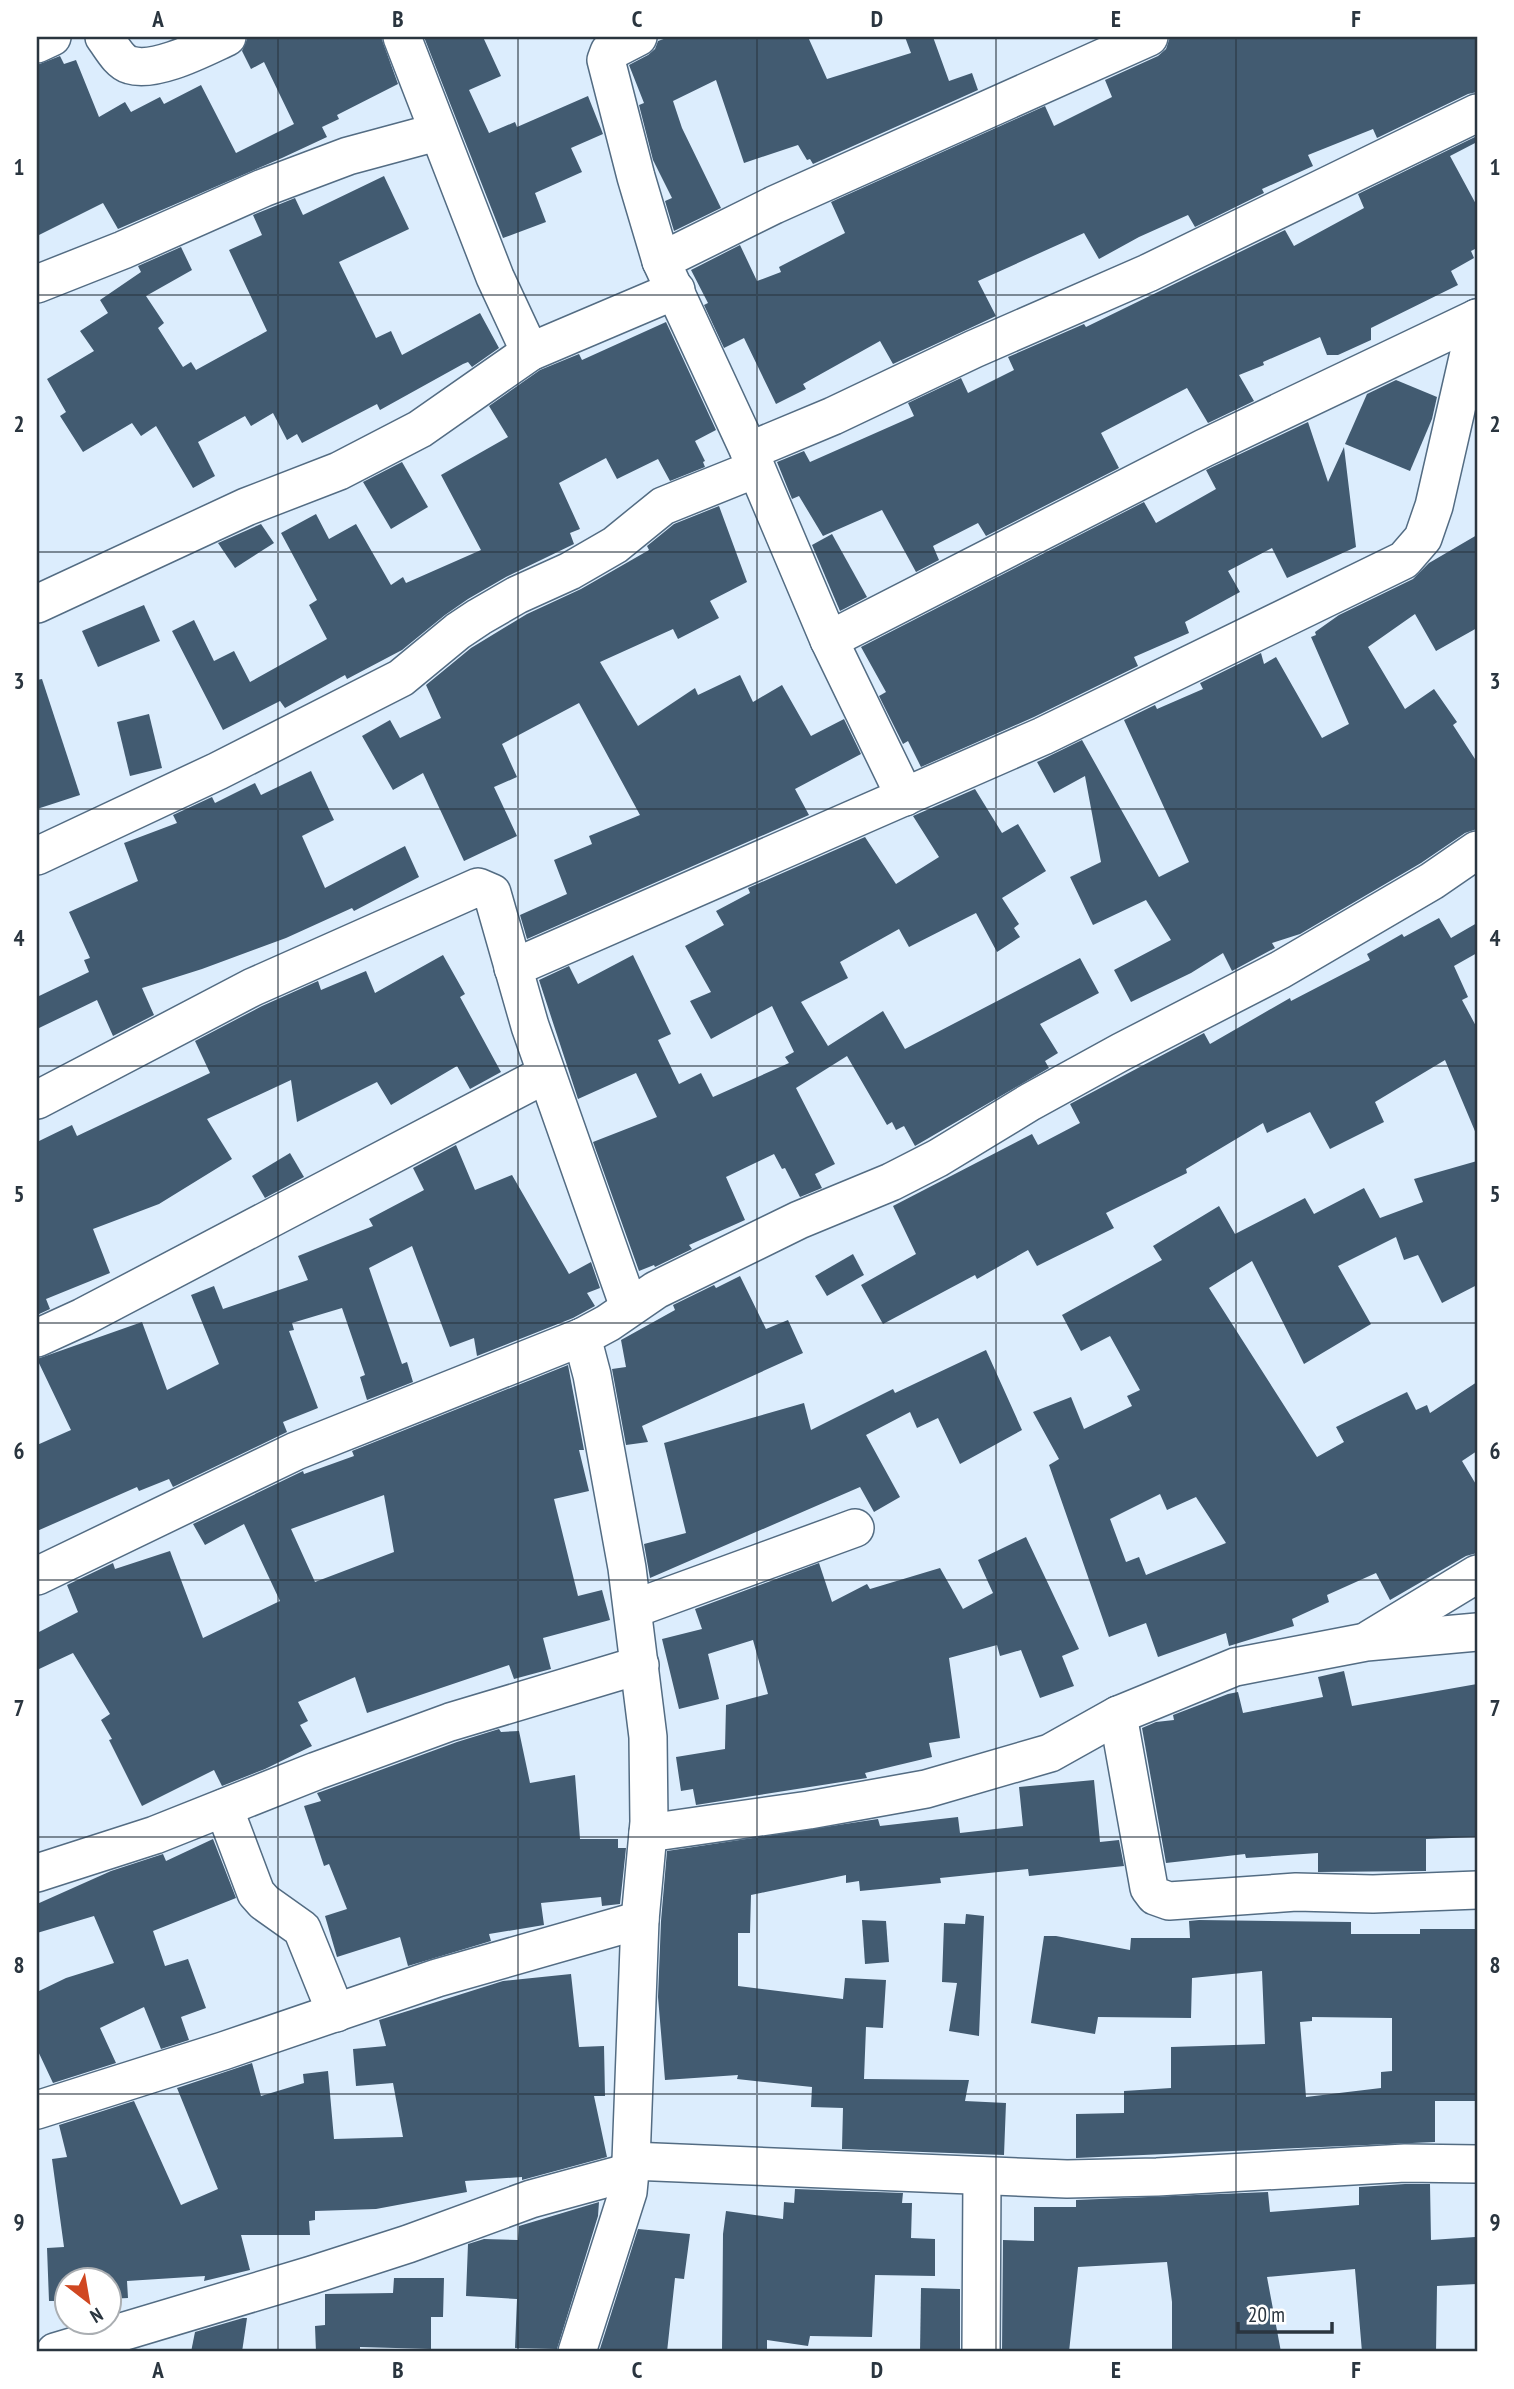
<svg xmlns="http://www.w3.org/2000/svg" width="1514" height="2389" font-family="'PT Sans Narrow',sans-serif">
	<rect width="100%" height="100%" fill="#dcedfd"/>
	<g fill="#425b71" fill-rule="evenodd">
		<polygon points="248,37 381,37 398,84 337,115 339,119 322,127 327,137 282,158 118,229 103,203 37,236 37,65 60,56 64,64 76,60 99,117 125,102 131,112 160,97 164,104 201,85 236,153 294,124 264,62 251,69 242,51"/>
		<polygon points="424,37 483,37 501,76 469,90 489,133 515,122 517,127 588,96 603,134 571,148 582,172 535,193 546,222 503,238"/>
		<polygon points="669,37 808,37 827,79 911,53 905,37 933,37 949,81 972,73 978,90 813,164 810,159 807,160 798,145 744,163 716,80 673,101 682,128 721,208 674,231 665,201 672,198 653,160 639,105 644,103 629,65 648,55 655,49 658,41"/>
		<polygon points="1170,37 1477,37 1477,92 1468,94 1377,138 1373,129 1308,155 1313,166 1262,189 1264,193 1195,227 1188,215 1139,237 1099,259 1084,233 978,281 996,316 893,364 880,341 803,384 806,389 776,404 744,338 724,348 704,305 708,303 691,270 740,245 757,281 781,272 779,267 845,233 831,202 1045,106 1054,126 1112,97 1105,80 1158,56 1166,49"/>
		<polygon points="1477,136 1477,142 1450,156 1477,206 1477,248 1471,251 1474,258 1451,271 1458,285 1371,328 1371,340 1338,355 1327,355 1320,337 1263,362 1264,365 1239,375 1254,401 1208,423 1187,388 1101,433 1119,468 986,536 978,523 933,546 939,560 916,572 882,510 823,536 799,496 792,499 777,462 804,451 810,462 914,416 908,403 961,378 968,393 1014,370 1008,357 1084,324 1086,327 1285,230 1294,246 1364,208 1358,194"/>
		<polygon points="384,176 409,229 339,262 376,338 391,331 402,355 480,313 499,348 472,367 468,362 463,364 380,410 377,404 302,443 297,434 287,440 273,413 251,426 245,416 198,442 215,476 193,488 156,426 141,436 132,423 83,452 60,416 66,412 47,379 94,351 80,331 108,313 100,300 141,272 138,266 181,247 192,270 146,296 164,323 158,328 183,367 191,362 196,370 267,331 229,250 262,235 253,215 295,198 303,215"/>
		<polygon points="666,322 716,430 695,441 705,461 703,462 705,467 670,481 658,459 617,479 606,458 559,483 580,529 570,533 574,544 506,577 468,599 445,615 402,650 347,679 345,675 285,708 280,701 223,730 172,631 194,620 214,661 234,651 250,682 327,639 309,605 317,600 281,533 316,514 329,539 356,524 391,585 403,577 406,583 481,550 441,475 508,437 489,406 540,370 579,354 582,360"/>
		<polygon points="1396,380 1437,397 1432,419 1410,471 1345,444 1367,394"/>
		<polygon points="1308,422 1328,482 1344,447 1356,547 1287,578 1272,548 1228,571 1240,592 1185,622 1189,633 1134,657 1138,666 1034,717 921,767 908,741 903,744 879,696 886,692 861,647 1144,502 1156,523 1216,489 1206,470"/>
		<polygon points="402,462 428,507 391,529 363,482"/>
		<polygon points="719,506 747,582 710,601 719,618 678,639 673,629 600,662 638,726 695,688 698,695 740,675 753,702 782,685 811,736 844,719 861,754 795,789 809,815 527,939 520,915 567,894 554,860 592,844 589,836 640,815 579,703 502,744 517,777 494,787 517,836 464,861 423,773 393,790 362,736 390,720 400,738 441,718 426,685 471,648 527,614 581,589 649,550 647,546 674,524"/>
		<polygon points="261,524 274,543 235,568 218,543"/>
		<polygon points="832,534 867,597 840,611 812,545"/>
		<polygon points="1477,535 1477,628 1436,651 1415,614 1368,647 1405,709 1434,689 1457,722 1453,725 1477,762 1477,829 1465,833 1421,863 1300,934 1272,943 1275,948 1232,971 1223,953 1191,973 1131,1002 1114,970 1171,940 1146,900 1093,925 1070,877 1101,862 1085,776 1054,793 1037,762 1082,740 1159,877 1189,862 1124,720 1155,705 1157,709 1203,689 1200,683 1261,653 1264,664 1276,657 1322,738 1349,724 1311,637 1316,635 1315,632 1339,615 1413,579 1429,563"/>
		<polygon points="144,605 160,641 98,667 82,631"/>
		<polygon points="42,679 80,795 37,809 37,680"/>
		<polygon points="149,714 162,768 130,776 117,722"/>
		<polygon points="311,771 334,820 302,836 325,888 405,846 419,877 354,911 352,908 286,938 202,969 142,988 154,1015 113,1036 97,1000 37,1029 37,997 89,972 84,960 90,958 69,912 138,881 124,843 177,823 173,815 212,797 215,803 255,783 261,795"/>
		<polygon points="975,789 1002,833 1018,824 1046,871 1002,898 1019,924 1014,928 1020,937 997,952 976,913 909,947 899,929 840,962 848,978 801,1002 828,1046 883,1011 905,1049 1080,958 1099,993 1040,1024 1058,1053 1045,1061 1049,1068 915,1146 904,1126 896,1130 892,1122 887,1125 847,1056 796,1088 835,1164 815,1174 822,1188 800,1197 785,1168 782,1169 774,1154 726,1177 745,1220 689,1245 692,1249 655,1267 654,1265 639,1271 593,1142 657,1117 636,1073 578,1099 539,980 569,966 578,984 633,955 671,1034 658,1040 679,1084 701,1073 713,1097 789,1063 785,1057 794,1052 772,1006 711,1039 690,1001 711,992 685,946 724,925 716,911 750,893 748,888 865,837 896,884 939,857 913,816"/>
		<polygon points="1439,918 1451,938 1477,923 1477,953 1454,966 1468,997 1462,1000 1477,1028 1477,1136 1445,1060 1375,1102 1384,1122 1330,1149 1310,1112 1267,1133 1263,1123 1186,1169 1187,1173 1106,1213 1114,1228 1037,1266 1028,1250 977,1279 975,1275 883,1324 861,1285 916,1254 893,1206 1032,1134 1038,1145 1080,1123 1070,1104 1204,1033 1210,1044 1290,998 1291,1001 1370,960 1367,954 1402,934 1404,937"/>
		<polygon points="443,955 465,994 460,997 501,1072 470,1089 457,1066 391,1105 377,1082 297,1122 291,1080 207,1119 232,1159 159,1204 93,1229 110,1273 46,1299 50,1309 37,1315 37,1142 72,1125 77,1136 210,1073 195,1041 262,1006 318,981 321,990 366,971 375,993"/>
		<polygon points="456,1145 475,1190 512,1175 569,1274 591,1262 600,1288 587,1293 595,1306 573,1318 477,1356 474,1338 450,1347 412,1246 369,1268 402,1364 407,1362 413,1382 367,1400 360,1377 365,1375 342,1308 292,1323 294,1330 289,1331 318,1408 283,1422 287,1432 173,1487 169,1479 139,1491 137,1487 37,1531 37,1445 71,1430 37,1359 142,1322 167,1390 219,1364 191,1295 214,1286 223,1309 308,1280 298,1256 373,1226 369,1219 424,1190 413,1168"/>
		<polygon points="290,1153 304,1177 265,1198 252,1176"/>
		<path d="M1477,1161V1285L1442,1303L1418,1255L1404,1260L1396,1237L1338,1266L1371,1324L1304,1364L1252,1261L1209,1288L1317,1457L1344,1442L1336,1427L1407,1392L1416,1410L1427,1405L1430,1413L1477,1382V1451L1462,1461L1477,1486V1553L1466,1556L1390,1600L1376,1573L1327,1595L1329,1602L1292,1619L1294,1626L1229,1646L1226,1633L1158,1657L1146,1623L1109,1637L1049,1465L1059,1459L1033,1412L1071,1397L1084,1429L1132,1406L1127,1396L1140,1390L1110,1336L1081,1351L1062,1315L1162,1260L1153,1246L1219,1206L1235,1234L1305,1198L1314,1214L1364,1188L1380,1218L1423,1202L1414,1179ZM1160,1494L1167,1510L1196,1497L1226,1543L1146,1575L1139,1557L1126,1562L1110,1519Z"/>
		<polygon points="853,1254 864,1275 827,1296 815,1276"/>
		<polygon points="740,1276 766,1329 788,1320 803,1353 642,1426 648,1442 626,1445 612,1369 626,1367 621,1340 675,1310 673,1305 714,1285 716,1288"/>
		<polygon points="986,1350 1022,1430 960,1464 938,1418 917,1428 910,1412 866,1435 900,1497 874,1512 860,1487 650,1578 644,1544 686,1533 664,1443 804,1403 811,1430 893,1389 895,1393"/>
		<path d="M568,1365L584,1450H579L589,1491L554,1499L578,1596L602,1590L610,1620L543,1638L551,1669L514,1679L509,1665L367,1713L355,1677L298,1702L308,1721L300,1725L312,1746L265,1769L222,1786L214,1770L142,1806L109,1740L112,1739L101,1720L110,1714L73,1653L37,1670V1633L78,1612L67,1585L113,1563L115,1569L170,1551L203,1638L280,1601L244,1524L205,1545L193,1524L303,1471L304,1474L354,1456L352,1451ZM384,1495L394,1552L315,1582L291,1529Z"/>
		<polygon points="1026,1537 1079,1649 1062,1656 1074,1686 1040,1698 1021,1650 1000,1656 997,1645 949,1658 960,1738 929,1743 932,1757 865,1773 867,1778 696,1805 693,1789 681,1791 676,1757 725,1749 726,1705 768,1694 753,1640 708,1654 719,1699 679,1709 662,1639 702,1629 695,1609 819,1563 832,1602 867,1584 870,1589 940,1568 963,1609 993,1593 978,1560"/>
		<polygon points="1344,1671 1352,1706 1477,1684 1477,1837 1426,1839 1426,1871 1318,1872 1318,1853 1246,1858 1245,1854 1166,1863 1142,1728 1156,1722 1174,1720 1173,1715 1228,1694 1238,1692 1243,1713 1323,1697 1318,1677"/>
		<polygon points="499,1729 501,1732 519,1731 530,1783 575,1775 580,1839 618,1839 618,1848 626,1848 620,1904 602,1906 601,1897 541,1903 544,1925 489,1934 491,1941 408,1966 400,1937 337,1957 325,1916 347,1909 329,1864 324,1866 304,1806 321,1801 317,1793 323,1791 457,1742"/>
		<polygon points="1094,1780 1100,1842 1119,1840 1124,1866 1029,1876 1028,1869 940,1878 941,1883 860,1891 859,1881 846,1883 846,1875 751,1895 750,1933 738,1933 738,1986 843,1999 845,1978 886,1980 883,2028 866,2027 864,2079 969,2080 965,2101 1006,2103 1004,2155 842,2149 843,2108 811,2107 812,2087 737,2079 738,2075 665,2080 658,1997 661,1921 667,1851 878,1819 880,1826 958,1817 960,1833 1023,1826 1019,1787"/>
		<polygon points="213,1839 236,1898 153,1931 165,1966 188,1959 206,2008 181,2017 189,2040 161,2049 144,2007 100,2028 116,2063 53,2083 37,2049 37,1992 66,1978 114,1963 94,1916 37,1933 37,1904 111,1871 163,1854 166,1861"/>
		<polygon points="966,1914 984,1916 979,2036 949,2031 957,1983 942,1982 944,1923 965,1924"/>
		<polygon points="862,1920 886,1921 889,1962 865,1964"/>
		<path d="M1199,1920L1351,1922V1934H1420V1929H1477V2101H1435V2142L1076,2158V2114L1124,2113V2091L1171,2088V2047L1265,2044L1262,1971L1192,1978L1191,2018L1098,2017L1095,2034L1031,2023L1044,1936H1056L1130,1950L1131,1938H1190L1189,1921ZM1312,2017L1392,2018V2071L1381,2072V2088L1306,2097L1300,2022L1312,2021Z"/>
		<polygon points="571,1974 579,2047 604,2046 605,2096 594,2096 607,2157 522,2180 522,2177 465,2181 467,2192 376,2209 315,2211 315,2220 309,2221 310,2235 241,2235 250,2270 204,2281 205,2276 127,2281 128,2298 108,2299 108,2280 66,2280 66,2301 49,2301 47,2248 64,2247 52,2159 67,2157 59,2125 134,2101 181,2205 218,2189 177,2088 252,2063 261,2096 304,2083 303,2074 328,2071 334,2139 403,2137 393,2083 356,2086 353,2049 386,2046 379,2020 503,1981"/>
		<polygon points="1405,2184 1430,2184 1431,2240 1475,2237 1477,2284 1437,2286 1436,2352 1362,2352 1355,2269 1267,2277 1281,2352 1172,2352 1172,2302 1167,2262 1078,2267 1069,2352 1002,2352 1003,2240 1034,2241 1034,2207 1076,2207 1076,2200 1268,2192 1270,2212 1359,2205 1359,2187"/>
		<polygon points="795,2189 903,2193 902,2203 912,2203 911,2238 935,2239 935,2276 875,2275 872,2337 810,2336 808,2346 767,2340 767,2352 722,2352 723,2234 726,2211 783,2219 784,2202 794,2203"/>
		<polygon points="599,2202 598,2216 557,2349 515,2348 517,2299 466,2296 468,2244 484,2239 518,2240 519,2226"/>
		<polygon points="638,2229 690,2234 684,2279 675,2278 667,2352 599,2352"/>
		<polygon points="394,2278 444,2278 443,2317 431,2317 431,2349 360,2347 360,2352 316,2352 315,2326 325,2325 325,2294 393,2293"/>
		<polygon points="921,2288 960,2289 960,2352 920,2352"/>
		<polygon points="243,2318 247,2318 242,2352 191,2352 195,2332"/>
	</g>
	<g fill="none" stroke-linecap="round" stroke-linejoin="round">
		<g stroke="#536c83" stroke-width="40">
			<g id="street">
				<path d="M104,37C111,46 119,62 130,65C156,73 203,48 227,37"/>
				<polyline points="402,37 495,277 530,352"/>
				<polyline points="638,37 609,52 606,60 636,177 661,261 749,451 829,640 905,797"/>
				<polyline points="37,44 52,37"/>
				<polyline points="661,261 774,205 1149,37"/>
				<polyline points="37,284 123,250 263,188 348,156 437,132"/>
				<polyline points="749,451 833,416 974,349 1148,273 1477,113"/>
				<polyline points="37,604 246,507 339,471 420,429 530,352 676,290"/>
				<polyline points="829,640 1204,448 1477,318"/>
				<polyline points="37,856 218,771 401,678 458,631 479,617 517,595 570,571 615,545 663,506 755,469"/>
				<polyline points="513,968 1043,736 1404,560 1423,538 1434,506 1477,318"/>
				<polyline points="37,1100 253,987 478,887 492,893 530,1026 629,1307"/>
				<polyline points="37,1338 83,1317 546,1074"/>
				<polyline points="37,1576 296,1451 582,1337 608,1323 656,1290 799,1220 891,1182 938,1158 1030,1102 1121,1052 1280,970 1432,881 1477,850"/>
				<polyline points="633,1609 855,1528"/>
				<polyline points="1370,1639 1477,1574"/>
				<polyline points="1118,1715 1149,1888 1155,1896 1169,1901 1296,1892 1373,1894 1477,1890"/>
				<polyline points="224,1808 256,1893 264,1902 302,1929 336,2013"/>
				<polyline points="648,1833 809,1810 926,1789 1050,1753 1118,1715 1235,1667 1366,1642 1477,1632"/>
				<polyline points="37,1873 155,1835 316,1771 450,1722 640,1665"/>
				<polyline points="37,2110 223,2051 437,1978 640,1920"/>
				<polyline points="631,2161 1067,2179 1157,2177 1405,2163 1477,2164"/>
				<polyline points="55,2352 312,2275 408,2244 531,2199 630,2172"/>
				<polyline points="577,2352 628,2192 631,2161 640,1920 649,1822 648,1737 627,1568 592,1375 582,1337"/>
				<polyline points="981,2352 982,2176"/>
			</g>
		</g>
		<use href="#street" stroke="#fff" stroke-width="37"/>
	</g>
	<path fill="none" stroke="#2a353f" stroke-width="2" stroke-opacity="0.55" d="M278,37V2352M518,37V2352M757,37V2352M996,37V2352M1236,37V2352M37,295H1477M37,552H1477M37,809H1477M37,1066H1477M37,1323H1477M37,1580H1477M37,1837H1477M37,2094H1477"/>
	<rect width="1514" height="2389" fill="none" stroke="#ffffff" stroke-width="77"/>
	<g transform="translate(88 2301) rotate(149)"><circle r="33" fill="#ffffff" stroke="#aaaeb2" stroke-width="2"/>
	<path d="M0-5L12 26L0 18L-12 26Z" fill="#d04721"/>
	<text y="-10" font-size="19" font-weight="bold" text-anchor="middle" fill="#2a353f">N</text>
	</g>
	<path d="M1238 2322v10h94v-10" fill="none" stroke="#2a353f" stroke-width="3.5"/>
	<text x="1248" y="2322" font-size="21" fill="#2a353f" stroke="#ffffff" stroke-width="5" paint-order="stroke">20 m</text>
	<rect x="38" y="38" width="1438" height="2312" fill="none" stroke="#2a353f" stroke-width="2.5"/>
	<g font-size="23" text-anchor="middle" font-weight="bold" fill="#2a353f">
		<text x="158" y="27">A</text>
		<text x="398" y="27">B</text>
		<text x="637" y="27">C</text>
		<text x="877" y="27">D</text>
		<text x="1116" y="27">E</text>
		<text x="1356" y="27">F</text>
		<text x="19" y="175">1</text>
		<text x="1495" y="175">1</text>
		<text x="19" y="432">2</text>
		<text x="1495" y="432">2</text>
		<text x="19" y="689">3</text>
		<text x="1495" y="689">3</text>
		<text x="19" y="946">4</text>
		<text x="1495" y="946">4</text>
		<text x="19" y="1202">5</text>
		<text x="1495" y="1202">5</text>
		<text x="19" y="1459">6</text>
		<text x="1495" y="1459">6</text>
		<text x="19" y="1716">7</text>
		<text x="1495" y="1716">7</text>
		<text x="19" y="1973">8</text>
		<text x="1495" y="1973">8</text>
		<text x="19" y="2230">9</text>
		<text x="1495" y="2230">9</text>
		<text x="158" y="2378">A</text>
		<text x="398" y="2378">B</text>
		<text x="637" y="2378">C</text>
		<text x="877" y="2378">D</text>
		<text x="1116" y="2378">E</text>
		<text x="1356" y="2378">F</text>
	</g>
</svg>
